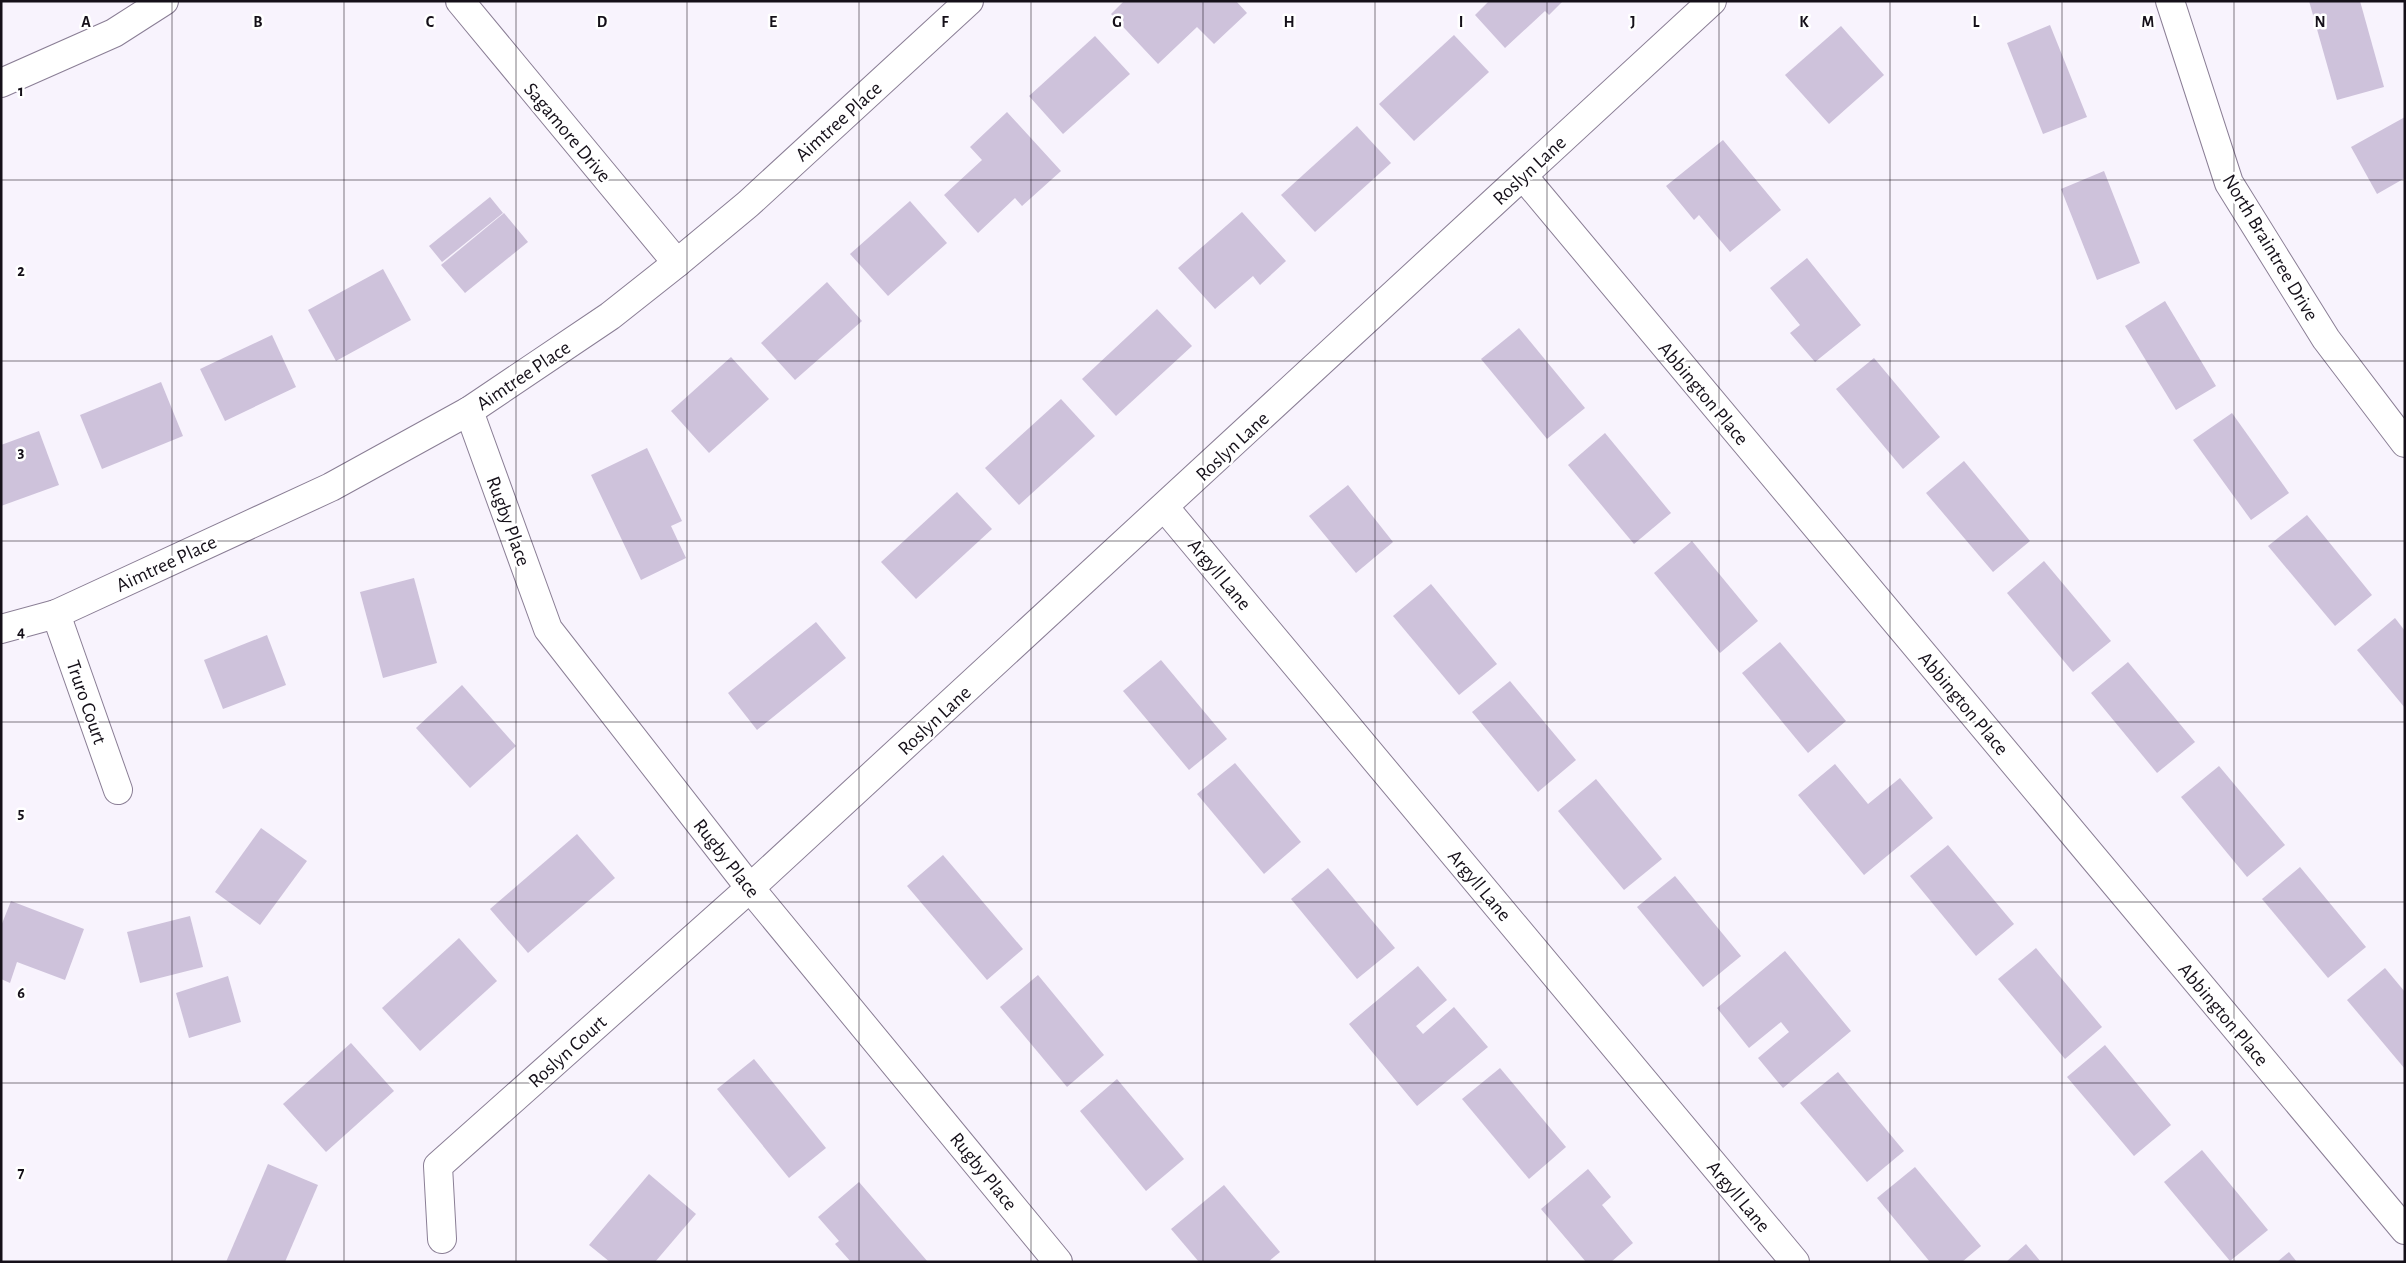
<svg xmlns="http://www.w3.org/2000/svg" width="2406" height="1263" font-family="'Alegreya Sans',sans-serif">
	<rect width="100%" height="100%" fill="#f8f3fd"/>
	<g fill="#cec2db">
		<polygon points="1124,1 1236,1 1247,13 1214,44 1197,27 1158,64 1111,14"/>
		<polygon points="1489,1 1563,1 1549,15 1545,11 1505,48 1475,15"/>
		<polygon points="2309,1 2360,1 2384,87 2337,100"/>
		<polygon points="2050,25 2087,117 2043,134 2007,43"/>
		<polygon points="1841,26 1884,75 1829,124 1785,75"/>
		<polygon points="1454,35 1489,72 1414,141 1379,104"/>
		<polygon points="1095,36 1130,74 1063,134 1029,96"/>
		<polygon points="1007,112 1061,171 1022,206 1015,198 978,233 944,195 982,160 970,147"/>
		<polygon points="2405,117 2405,178 2377,194 2351,147"/>
		<polygon points="1357,126 1391,163 1315,232 1281,195"/>
		<polygon points="1723,140 1781,210 1730,252 1699,215 1694,220 1666,186"/>
		<polygon points="2104,171 2140,263 2097,280 2061,189"/>
		<polygon points="490,197 503,213 442,262 429,246"/>
		<polygon points="910,201 947,243 888,296 850,254"/>
		<polygon points="1242,212 1286,261 1260,285 1253,276 1215,309 1178,268"/>
		<polygon points="504,213 528,242 465,293 441,265"/>
		<polygon points="1807,258 1861,325 1815,362 1790,333 1800,325 1770,288"/>
		<polygon points="383,269 411,320 336,361 308,310"/>
		<polygon points="827,282 862,321 795,380 761,343"/>
		<polygon points="2165,301 2216,386 2176,410 2125,326"/>
		<polygon points="1157,309 1192,346 1116,416 1082,379"/>
		<polygon points="1519,328 1585,408 1547,439 1481,359"/>
		<polygon points="272,335 296,387 225,421 200,369"/>
		<polygon points="731,357 769,399 709,453 671,411"/>
		<polygon points="1874,358 1940,437 1903,469 1836,389"/>
		<polygon points="161,382 183,436 102,469 80,415"/>
		<polygon points="1061,399 1095,436 1019,505 985,468"/>
		<polygon points="2232,413 2289,493 2251,520 2193,440"/>
		<polygon points="39,431 59,485 1,506 1,445"/>
		<polygon points="1605,433 1671,513 1634,544 1568,465"/>
		<polygon points="647,448 682,521 671,526 686,558 641,580 591,475"/>
		<polygon points="1964,461 2030,541 1993,572 1926,493"/>
		<polygon points="1348,485 1393,542 1356,573 1309,516"/>
		<polygon points="957,492 992,529 916,599 881,562"/>
		<polygon points="2307,515 2372,595 2335,626 2268,546"/>
		<polygon points="1692,541 1758,621 1720,653 1654,573"/>
		<polygon points="2044,561 2111,641 2073,672 2007,593"/>
		<polygon points="414,578 437,663 383,678 360,592"/>
		<polygon points="1431,584 1497,664 1459,695 1393,616"/>
		<polygon points="2395,618 2405,631 2405,708 2357,650"/>
		<polygon points="816,622 846,658 757,730 728,693"/>
		<polygon points="267,635 286,685 223,709 204,660"/>
		<polygon points="1780,642 1846,721 1808,753 1742,673"/>
		<polygon points="1161,660 1227,739 1189,770 1123,691"/>
		<polygon points="2128,662 2195,742 2157,773 2091,693"/>
		<polygon points="1510,681 1576,760 1538,792 1472,712"/>
		<polygon points="462,685 516,746 470,788 416,728"/>
		<polygon points="1235,763 1301,842 1264,874 1197,794"/>
		<polygon points="1835,764 1868,804 1900,778 1933,818 1864,875 1798,795"/>
		<polygon points="2219,766 2285,845 2247,877 2181,797"/>
		<polygon points="1596,779 1662,859 1624,890 1558,811"/>
		<polygon points="261,828 307,861 260,925 215,892"/>
		<polygon points="577,834 615,878 528,953 490,909"/>
		<polygon points="1948,845 2014,924 1976,956 1910,876"/>
		<polygon points="943,855 1023,949 987,980 907,886"/>
		<polygon points="2300,867 2366,947 2328,978 2262,899"/>
		<polygon points="1328,868 1395,948 1357,979 1291,899"/>
		<polygon points="1675,876 1741,956 1703,987 1637,907"/>
		<polygon points="11,901 84,929 65,980 17,962 10,983 1,979 1,926"/>
		<polygon points="190,916 203,967 140,983 127,932"/>
		<polygon points="459,938 497,981 420,1051 382,1008"/>
		<polygon points="2036,948 2102,1027 2065,1059 1998,979"/>
		<polygon points="1785,951 1851,1031 1783,1088 1758,1058 1789,1032 1781,1022 1749,1048 1717,1008"/>
		<polygon points="1418,966 1447,1000 1416,1026 1423,1034 1454,1007 1488,1047 1417,1106 1349,1024"/>
		<polygon points="2385,968 2405,992 2405,1069 2347,1000"/>
		<polygon points="1038,975 1104,1055 1067,1087 1000,1007"/>
		<polygon points="228,976 241,1022 189,1038 176,993"/>
		<polygon points="351,1043 394,1091 326,1152 283,1104"/>
		<polygon points="2105,1045 2171,1125 2134,1156 2067,1077"/>
		<polygon points="754,1059 826,1148 789,1178 717,1089"/>
		<polygon points="1500,1068 1566,1147 1529,1179 1462,1099"/>
		<polygon points="1838,1072 1904,1151 1867,1182 1800,1103"/>
		<polygon points="1117,1079 1184,1159 1146,1191 1080,1111"/>
		<polygon points="2202,1150 2268,1230 2230,1261 2164,1182"/>
		<polygon points="268,1164 318,1185 285,1262 226,1262"/>
		<polygon points="1915,1167 1981,1246 1962,1262 1930,1262 1877,1198"/>
		<polygon points="1588,1169 1611,1197 1602,1205 1633,1243 1611,1262 1586,1262 1541,1209"/>
		<polygon points="649,1174 696,1214 655,1262 610,1262 589,1245"/>
		<polygon points="859,1182 928,1262 851,1262 835,1244 839,1241 818,1217"/>
		<polygon points="1224,1185 1280,1252 1268,1262 1199,1262 1171,1229"/>
		<polygon points="2026,1244 2041,1262 2006,1262"/>
		<polygon points="2289,1252 2297,1262 2277,1262"/>
	</g>
	<g fill="none" stroke-linecap="round" stroke-linejoin="round">
		<g stroke="#8a7e95" stroke-width="30">
			<g id="street">
				<polyline points="460,1 677,263"/>
				<polyline points="1,83 114,33 164,1"/>
				<polyline points="1523,176 2405,1230"/>
				<polyline points="469,411 548,629 750,888 1058,1262"/>
				<polyline points="1165,508 1795,1262"/>
				<polyline points="56,614 118,790"/>
				<polyline points="1,629 56,614 331,487 469,411 610,316 677,263 748,204 969,1"/>
				<polyline points="442,1239 438,1166 750,888 1712,1"/>
			</g>
		</g>
		<g stroke="#8a7e95" stroke-width="30">
			<polyline id="secondary" points="2170,1 2229,183 2326,339 2405,443"/>
		</g>
		<use href="#street" stroke="#fff" stroke-width="28"/>
		<use href="#secondary" stroke="#fff" stroke-width="28"/>
	</g>
	<path fill="none" stroke="#151019" stroke-width="1" stroke-opacity="0.55" d="M172,1V1262M344,1V1262M516,1V1262M687,1V1262M859,1V1262M1031,1V1262M1203,1V1262M1375,1V1262M1547,1V1262M1719,1V1262M1890,1V1262M2062,1V1262M2234,1V1262M1,180H2405M1,361H2405M1,541H2405M1,722H2405M1,902H2405M1,1083H2405"/>
	<g text-anchor="middle" stroke-width="5" stroke-linejoin="round" paint-order="stroke">
		<g font-size="20" fill="#151019" stroke="#fff">
			<text transform="translate(838 121) rotate(-42)" y="7">Aimtree Place</text>
			<text transform="translate(568 132) rotate(50)" y="7">Sagamore Drive</text>
			<text transform="translate(1529 170) rotate(-43)" y="7">Roslyn Lane</text>
			<text transform="translate(2271 247) rotate(59)" y="7">North Braintree Drive</text>
			<text transform="translate(523 375) rotate(-34)" y="7">Aimtree Place</text>
			<text transform="translate(1704 393) rotate(50)" y="7">Abbington Place</text>
			<text transform="translate(1232 446) rotate(-43)" y="7">Roslyn Lane</text>
			<text transform="translate(509 521) rotate(70)" y="7">Rugby Place</text>
			<text transform="translate(166 563) rotate(-25)" y="7">Aimtree Place</text>
			<text transform="translate(1220 574) rotate(50)" y="7">Argyll Lane</text>
			<text transform="translate(87 702) rotate(71)" y="7">Truro Court</text>
			<text transform="translate(1964 703) rotate(50)" y="7">Abbington Place</text>
			<text transform="translate(934 720) rotate(-43)" y="7">Roslyn Lane</text>
			<text transform="translate(727 858) rotate(52)" y="7">Rugby Place</text>
			<text transform="translate(1480 885) rotate(50)" y="7">Argyll Lane</text>
			<text transform="translate(2224 1014) rotate(50)" y="7">Abbington Place</text>
			<text transform="translate(567 1051) rotate(-42)" y="7">Roslyn Court</text>
			<text transform="translate(984 1171) rotate(51)" y="7">Rugby Place</text>
			<text transform="translate(1739 1196) rotate(50)" y="7">Argyll Lane</text>
		</g>
	</g>
	<g font-size="16" text-anchor="middle" font-weight="bold" fill="#151019" stroke="#fff" stroke-width="5" stroke-linejoin="round" paint-order="stroke">
		<text x="86" y="27">A</text>
		<text x="258" y="27">B</text>
		<text x="430" y="27">C</text>
		<text x="602" y="27">D</text>
		<text x="773" y="27">E</text>
		<text x="945" y="27">F</text>
		<text x="1117" y="27">G</text>
		<text x="1289" y="27">H</text>
		<text x="1461" y="27">I</text>
		<text x="1633" y="27">J</text>
		<text x="1804" y="27">K</text>
		<text x="1976" y="27">L</text>
		<text x="2148" y="27">M</text>
		<text x="2320" y="27">N</text>
		<text x="21" y="96">1</text>
		<text x="21" y="276">2</text>
		<text x="21" y="457">3</text>
		<text x="21" y="637">4</text>
		<text x="21" y="818">5</text>
		<text x="21" y="998">6</text>
		<text x="21" y="1178">7</text>
	</g>
	<rect width="2406" height="1263" fill="none" stroke="#151019" stroke-width="5"/>
</svg>
